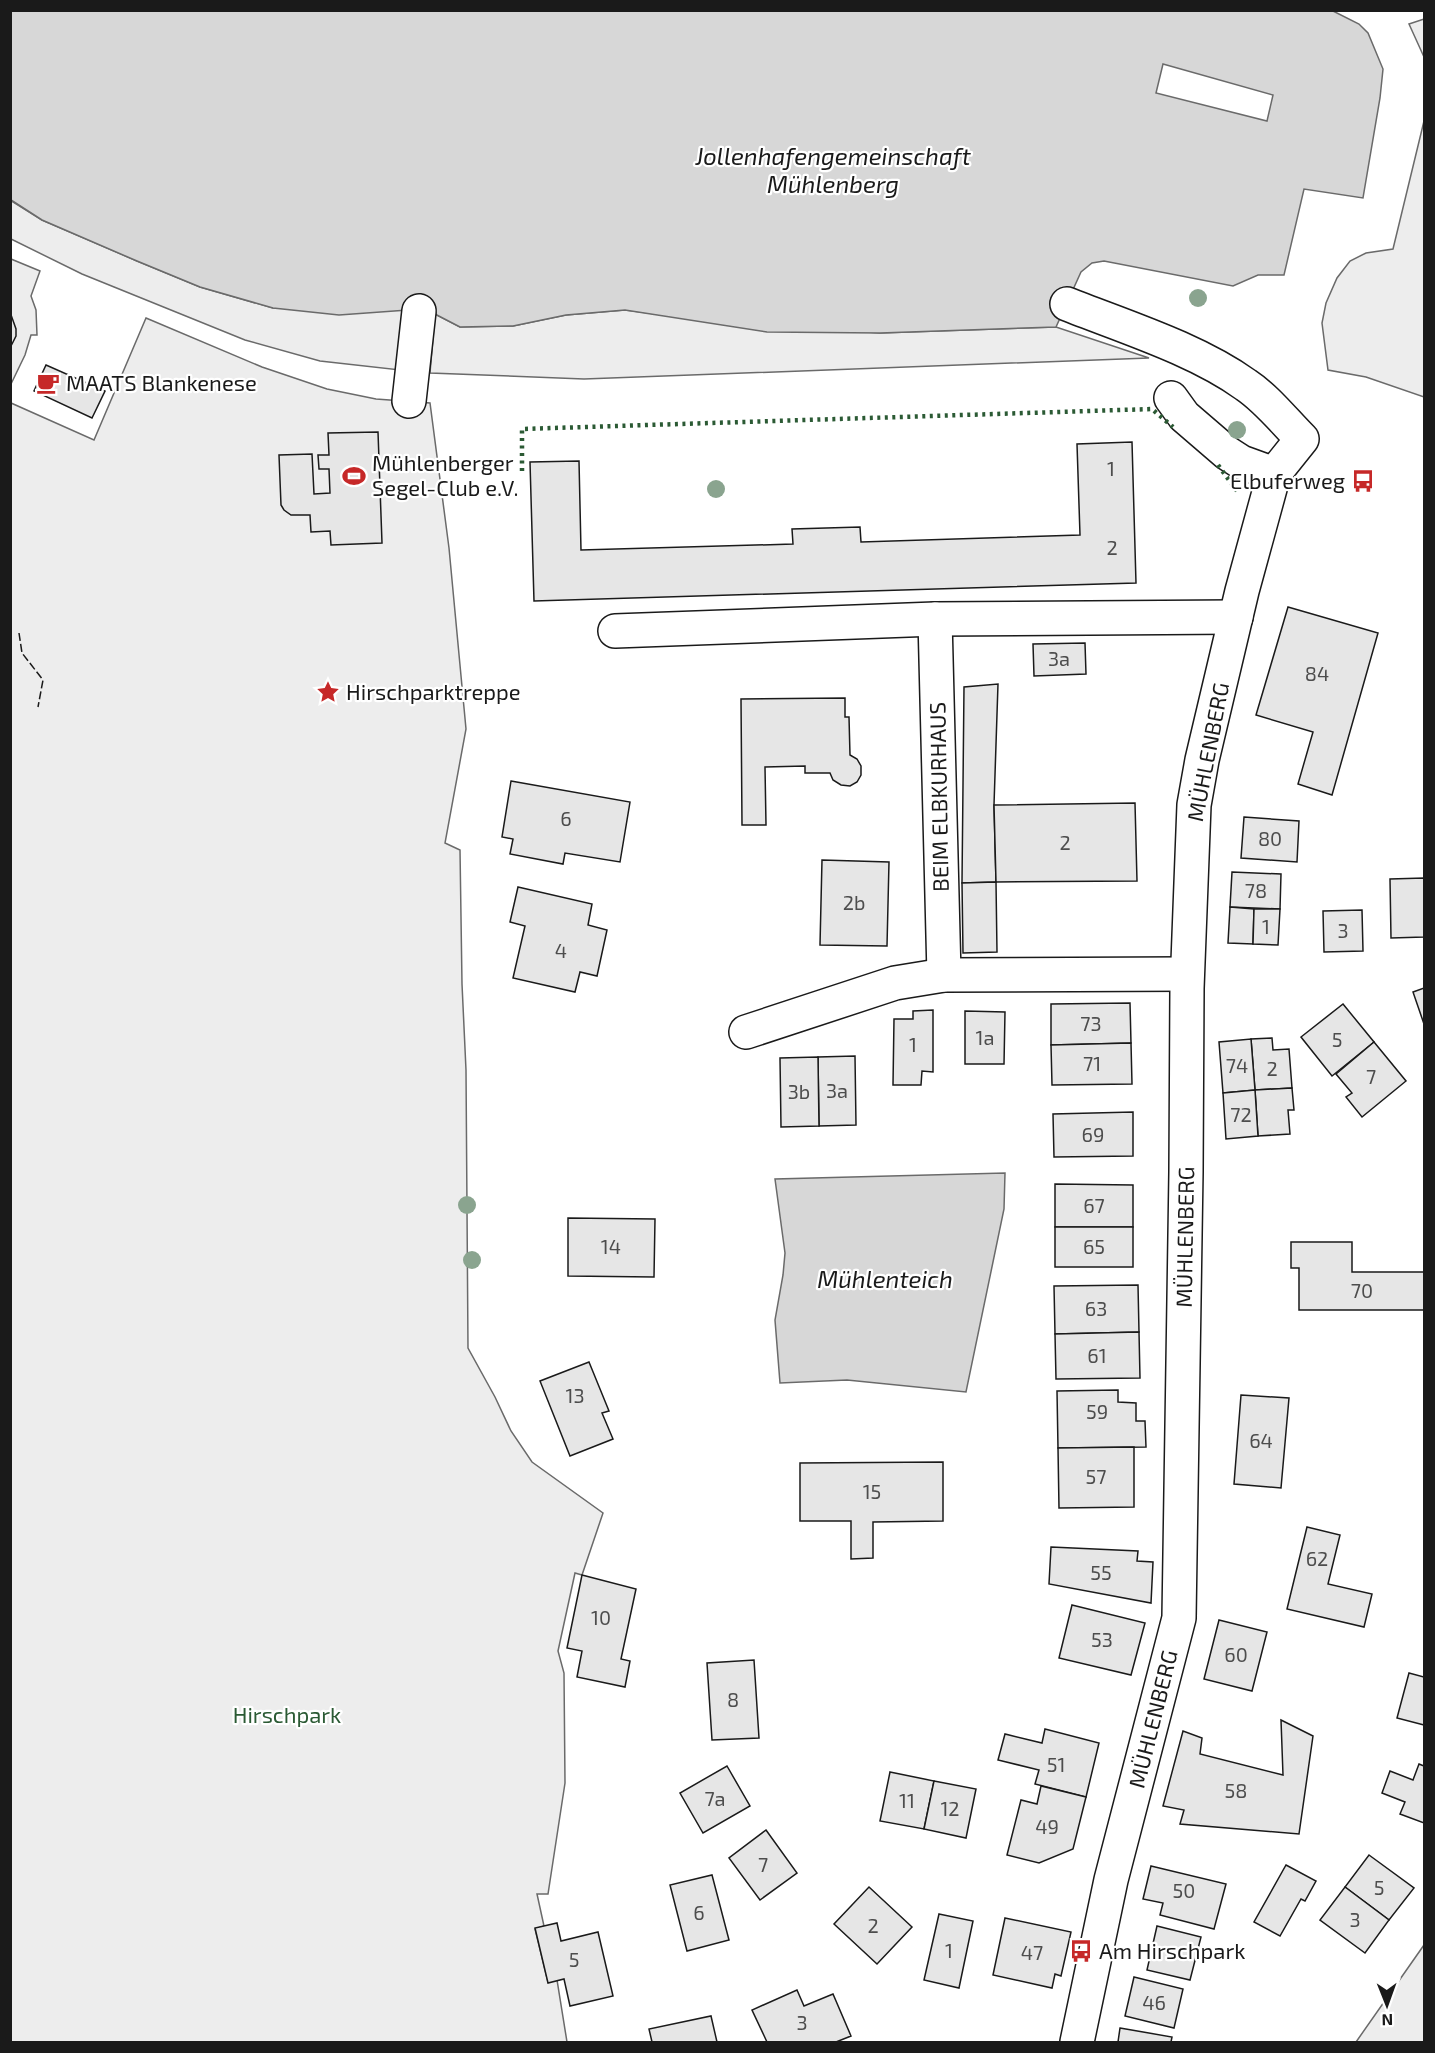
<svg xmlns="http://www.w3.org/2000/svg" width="1435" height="2053" font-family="'Exo 2',sans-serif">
	<rect width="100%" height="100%" fill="#fff"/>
	<g fill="#ededed" stroke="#6a6a6a" stroke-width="1.5">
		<polygon points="1424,19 1424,57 1409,24"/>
		<polygon points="1424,121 1424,397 1366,377 1328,370 1322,323 1326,303 1337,278 1350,261 1366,253 1393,249"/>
		<polygon points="10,200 42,220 137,261 200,287 273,308 408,310 400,370 320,361 245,340 82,274 11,239"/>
		<polygon points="11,259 40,271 31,296 36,310 37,335 31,335 25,355 11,384"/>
		<polygon points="625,310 679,317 880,333 1056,327 1149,358 584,379 430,373 435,314 460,327 513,326 566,315"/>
		<polygon points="146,318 262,367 327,389 376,399 430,403 449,548 466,729 445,843 460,850 462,984 466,1070 468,1348 495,1397 511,1431 532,1462 603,1513 582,1575 575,1573 558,1651 564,1673 565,1783 548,1894 537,1894 544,1926 535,1929 548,1982 557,1980 567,2042 11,2042 11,403 94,440"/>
		<polygon points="1424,1945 1424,2042 1356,2042"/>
	</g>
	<g fill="#d7d7d7" stroke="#6a6a6a" stroke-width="1.5">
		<polygon points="1331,10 1359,24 1368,33 1383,69 1380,98 1363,198 1304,189 1284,275 1258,275 1233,286 1104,261 1092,263 1081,272 1056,327 880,333 767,332 625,310 566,315 513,326 460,327 435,314 408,310 339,315 273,308 200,287 137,261 42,220 11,200 10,11"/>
		<polygon points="1005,1173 1004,1209 966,1392 847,1380 780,1383 775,1320 783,1275 785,1253 775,1179"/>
	</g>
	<polygon fill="#fff" stroke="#6a6a6a" stroke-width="1.5" points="1163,64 1273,95 1267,121 1156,93"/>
	<g fill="#e6e6e6" stroke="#1a1a1a" stroke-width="1.5">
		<polygon points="10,312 16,329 16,336 10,348"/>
		<polygon points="46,365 105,391 92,418 34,391"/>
		<polygon points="378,432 382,543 331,545 330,531 311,532 310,515 291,515 284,510 281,505 279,455 312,454 314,494 330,493 329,469 319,469 318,455 329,455 328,433"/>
		<polygon points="1132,442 1136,583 534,601 530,462 579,461 581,550 793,544 792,529 860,527 861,542 1080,535 1077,444"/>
		<polygon points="1288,607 1378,633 1332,795 1298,784 1313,732 1256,715"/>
		<polygon points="1085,643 1086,674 1034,676 1033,644"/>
		<polygon points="998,684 994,805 996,882 962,883 964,687"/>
		<polygon points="845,698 845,717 849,717 850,755 857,759 861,766 861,775 857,782 850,786 841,785 833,780 830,773 805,773 805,766 765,767 766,825 742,825 741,699"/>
		<polygon points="511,781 630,802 620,862 565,853 563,864 510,854 513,839 502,837"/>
		<polygon points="1135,803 1137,881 996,882 994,805"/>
		<polygon points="1244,817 1299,821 1297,862 1241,858"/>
		<polygon points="822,860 889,862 887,946 820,945"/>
		<polygon points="1232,872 1281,874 1280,909 1230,907"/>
		<polygon points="1424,878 1424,937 1391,938 1390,879"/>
		<polygon points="996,882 997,952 963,953 962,883"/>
		<polygon points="518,887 592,904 588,925 607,930 597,976 580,972 575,992 513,978 525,926 510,922"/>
		<polygon points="1230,907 1254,909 1253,944 1228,943"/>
		<polygon points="1254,909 1280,909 1278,945 1253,944"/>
		<polygon points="1362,910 1363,951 1324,952 1323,911"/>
		<polygon points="1424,988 1424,1024 1413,992"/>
		<polygon points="1130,1003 1131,1043 1051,1045 1051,1004"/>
		<polygon points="1343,1004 1374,1042 1332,1076 1301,1037"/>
		<polygon points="933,1010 933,1072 922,1071 921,1085 893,1085 894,1019 913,1019 913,1011"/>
		<polygon points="965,1011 1005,1012 1004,1064 965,1064"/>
		<polygon points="1272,1038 1273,1050 1289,1049 1292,1088 1255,1090 1251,1039"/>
		<polygon points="1251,1039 1255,1090 1223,1093 1219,1042"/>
		<polygon points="1374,1042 1406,1081 1362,1117 1346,1097 1352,1093 1336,1074"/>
		<polygon points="1131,1043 1132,1084 1052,1085 1051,1045"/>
		<polygon points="855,1056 856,1125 819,1126 818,1057"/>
		<polygon points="818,1057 819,1126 781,1127 780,1058"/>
		<polygon points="1292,1088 1294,1110 1288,1110 1290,1134 1258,1136 1255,1090"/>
		<polygon points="1255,1090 1258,1136 1226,1139 1223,1093"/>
		<polygon points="1133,1112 1133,1156 1054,1157 1053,1114"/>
		<polygon points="1055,1184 1133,1185 1133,1227 1055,1227"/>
		<polygon points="568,1218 655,1219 654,1277 568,1276"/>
		<rect x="1055" y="1227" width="78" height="40"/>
		<polygon points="1291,1242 1352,1242 1352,1272 1424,1272 1424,1310 1299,1310 1299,1268 1291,1268"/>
		<polygon points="1138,1285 1139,1332 1055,1334 1054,1286"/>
		<polygon points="1139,1332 1140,1378 1056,1379 1055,1334"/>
		<polygon points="589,1362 609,1411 602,1413 613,1439 570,1456 540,1381"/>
		<polygon points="1118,1390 1118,1402 1136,1403 1136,1421 1145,1421 1146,1447 1058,1448 1057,1391"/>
		<polygon points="1241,1395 1289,1398 1281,1488 1234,1484"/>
		<polygon points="1134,1447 1134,1507 1059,1508 1058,1448"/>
		<polygon points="943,1462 943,1521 873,1522 873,1558 851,1559 851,1521 800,1521 800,1463"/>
		<polygon points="1307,1527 1340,1535 1328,1584 1372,1594 1364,1627 1287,1609"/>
		<polygon points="1051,1547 1138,1551 1137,1561 1153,1562 1151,1603 1049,1584"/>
		<polygon points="582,1575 636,1589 621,1659 630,1661 625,1687 577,1677 582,1651 567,1648"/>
		<polygon points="1072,1605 1145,1623 1131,1675 1059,1658"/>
		<polygon points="1219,1620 1267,1632 1252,1691 1204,1679"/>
		<polygon points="754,1660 759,1738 712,1740 707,1663"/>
		<polygon points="1409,1673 1424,1677 1424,1725 1397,1718"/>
		<polygon points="1281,1720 1313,1736 1299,1834 1180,1824 1184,1810 1163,1806 1183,1731 1202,1738 1200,1754 1283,1775"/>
		<polygon points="1045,1729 1099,1743 1086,1797 1035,1784 1039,1770 998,1760 1005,1734 1042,1743"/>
		<polygon points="1419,1764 1424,1766 1424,1823 1400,1814 1405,1802 1382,1793 1390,1771 1413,1780"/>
		<polygon points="727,1766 750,1806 703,1833 680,1793"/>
		<polygon points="890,1772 934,1781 924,1829 880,1821"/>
		<polygon points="934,1781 976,1789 966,1838 924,1829"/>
		<polygon points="1041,1786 1086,1797 1073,1849 1039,1863 1007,1855 1021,1800 1037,1804"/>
		<polygon points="766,1830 797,1873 760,1900 729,1858"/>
		<polygon points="1369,1855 1414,1888 1389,1920 1345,1887"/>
		<polygon points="1286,1865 1316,1881 1305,1901 1301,1899 1280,1936 1254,1922"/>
		<polygon points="1151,1866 1226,1884 1214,1929 1160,1915 1163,1903 1143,1899"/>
		<polygon points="712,1875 729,1940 687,1951 670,1885"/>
		<polygon points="869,1887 912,1927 877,1964 834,1924"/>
		<polygon points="1345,1887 1389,1920 1365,1953 1320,1920"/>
		<polygon points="939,1914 973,1921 959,1988 924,1980"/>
		<polygon points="1005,1918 1071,1932 1061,1976 1055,1974 1052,1988 993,1975"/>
		<polygon points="557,1923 561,1941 598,1932 613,1996 570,2006 564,1979 548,1983 535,1928"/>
		<polygon points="1157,1926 1201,1937 1190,1980 1147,1970"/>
		<polygon points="1134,1977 1183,1989 1174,2028 1125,2016"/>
		<polygon points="797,1990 804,2006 833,1994 851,2036 836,2042 767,2042 752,2010"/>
		<polygon points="711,2016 717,2042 652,2042 649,2029"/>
		<polygon points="1120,2028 1172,2037 1171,2042 1118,2042"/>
	</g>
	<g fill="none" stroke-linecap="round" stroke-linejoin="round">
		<g stroke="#1a1a1a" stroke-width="36">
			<g id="minor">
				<path d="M1067,304C1125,327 1196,349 1246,385C1267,399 1284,421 1302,439L1274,474L1242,591L1202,760L1194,805L1187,988L1186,1172L1179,1618L1111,1880L1077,2042"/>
				<polyline points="1171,398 1184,416 1227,453 1241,462 1274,474"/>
				<polyline points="409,401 419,311"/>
				<polyline points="935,619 944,975"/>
				<polyline points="615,631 935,619 1236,617"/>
				<polyline points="746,1032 895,983 944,975 1187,974"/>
			</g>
		</g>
		<use href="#minor" stroke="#fff" stroke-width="33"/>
		<g stroke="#2b5a34" stroke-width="4.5" stroke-dasharray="3 4.5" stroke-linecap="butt">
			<polyline points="1218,465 1237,491"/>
			<polyline points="522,471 522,429 1152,409 1173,427"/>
		</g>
		<polyline stroke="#1a1a1a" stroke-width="1.5" stroke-dasharray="8 3" stroke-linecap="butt" points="19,633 22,653 43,680 38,707"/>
	</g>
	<g fill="#8aa48f">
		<circle cx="1198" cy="298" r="9"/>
		<circle cx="1237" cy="430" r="9"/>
		<circle cx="716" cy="489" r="9"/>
		<circle cx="467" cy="1205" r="9"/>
		<circle cx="472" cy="1260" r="9"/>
	</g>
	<defs>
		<g id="cafe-bare" transform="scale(1.8)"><path d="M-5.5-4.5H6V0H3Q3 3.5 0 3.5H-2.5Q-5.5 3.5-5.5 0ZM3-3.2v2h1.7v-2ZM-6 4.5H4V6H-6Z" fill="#c62828" stroke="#fff" stroke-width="2.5" paint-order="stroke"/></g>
		<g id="stadium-bare" transform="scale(1.8)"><path d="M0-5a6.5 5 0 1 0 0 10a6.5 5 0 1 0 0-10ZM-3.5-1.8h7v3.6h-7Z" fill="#c62828" stroke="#fff" stroke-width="2.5" paint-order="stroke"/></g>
		<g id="bus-bare" transform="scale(1.8)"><path d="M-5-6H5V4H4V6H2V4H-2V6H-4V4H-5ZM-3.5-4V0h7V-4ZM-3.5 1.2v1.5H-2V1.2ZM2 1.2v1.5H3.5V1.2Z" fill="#c62828" stroke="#fff" stroke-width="2.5" paint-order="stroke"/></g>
		<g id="sight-bare" transform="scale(1.8)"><path d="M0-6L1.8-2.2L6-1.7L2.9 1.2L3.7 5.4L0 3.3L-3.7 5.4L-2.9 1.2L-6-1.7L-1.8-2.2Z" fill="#c62828" stroke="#fff" stroke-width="2.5" paint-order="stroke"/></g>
	</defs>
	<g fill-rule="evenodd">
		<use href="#cafe-bare" x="48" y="383"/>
		<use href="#stadium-bare" x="354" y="476"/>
		<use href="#bus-bare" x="1363" y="481"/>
		<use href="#sight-bare" x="328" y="692"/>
		<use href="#bus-bare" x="1081" y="1951"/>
	</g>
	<g text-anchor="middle" stroke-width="4.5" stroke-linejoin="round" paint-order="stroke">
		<g font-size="20" fill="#4d4d4d">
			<text x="1111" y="476">1</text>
			<text x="1112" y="555">2</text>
			<text x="1059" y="666">3a</text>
			<text x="1317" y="681">84</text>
			<text x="566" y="826">6</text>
			<text x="1270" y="846">80</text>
			<text x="1065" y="850">2</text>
			<text x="1256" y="898">78</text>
			<text x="854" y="910">2b</text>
			<text x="1266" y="934">1</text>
			<text x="1343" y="938">3</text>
			<text x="561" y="958">4</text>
			<text x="1091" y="1031">73</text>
			<text x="985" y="1045">1a</text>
			<text x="1337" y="1047">5</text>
			<text x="913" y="1052">1</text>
			<text x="1092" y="1071">71</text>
			<text x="1237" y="1073">74</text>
			<text x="1272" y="1076">2</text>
			<text x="1371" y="1084">7</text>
			<text x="837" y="1098">3a</text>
			<text x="799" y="1099">3b</text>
			<text x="1241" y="1122">72</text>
			<text x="1093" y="1142">69</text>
			<text x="1094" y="1213">67</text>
			<text x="611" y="1254">14</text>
			<text x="1094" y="1254">65</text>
			<text x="1362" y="1298">70</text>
			<text x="1096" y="1316">63</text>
			<text x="1097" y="1363">61</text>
			<text x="575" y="1403">13</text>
			<text x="1097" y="1419">59</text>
			<text x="1261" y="1448">64</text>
			<text x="1096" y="1484">57</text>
			<text x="872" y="1499">15</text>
			<text x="1317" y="1566">62</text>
			<text x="1101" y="1580">55</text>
			<text x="601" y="1625">10</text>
			<text x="1102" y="1647">53</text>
			<text x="1236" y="1662">60</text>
			<text x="733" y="1707">8</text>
			<text x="1056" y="1772">51</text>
			<text x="1236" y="1798">58</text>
			<text x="715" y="1806">7a</text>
			<text x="907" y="1808">11</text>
			<text x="950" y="1816">12</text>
			<text x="1047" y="1834">49</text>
			<text x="763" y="1872">7</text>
			<text x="1379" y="1895">5</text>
			<text x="1184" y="1898">50</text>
			<text x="699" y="1920">6</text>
			<text x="1355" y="1927">3</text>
			<text x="873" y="1933">2</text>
			<text x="949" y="1958">1</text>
			<text x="1032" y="1960">47</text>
			<text x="574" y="1967">5</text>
			<text x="1154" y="2010">46</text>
			<text x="802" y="2030">3</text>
		</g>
		<g font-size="22" fill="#1a1a1a" stroke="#fff" text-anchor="start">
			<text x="66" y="391">MAATS Blankenese</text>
			<text x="372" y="471">Mühlenberger<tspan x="372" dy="25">Segel-Club e.V.</tspan></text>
			<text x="1345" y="489" text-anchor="end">Elbuferweg</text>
			<text x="346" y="700">Hirschparktreppe</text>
			<text x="1099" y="1959">Am Hirschpark</text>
		</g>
		<g font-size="22" fill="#1a1a1a" stroke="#fff">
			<text transform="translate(1208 752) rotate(-79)" y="8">MÜHLENBERG</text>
			<text transform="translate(939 797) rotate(-91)" y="8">BEIM ELBKURHAUS</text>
			<text transform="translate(1185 1237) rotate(-89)" y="8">MÜHLENBERG</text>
			<text transform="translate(1153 1719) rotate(-76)" y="8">MÜHLENBERG</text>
		</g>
		<g font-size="22" fill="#2b5a34" stroke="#fff">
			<text x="287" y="1723">Hirschpark</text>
		</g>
		<g font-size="24" font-style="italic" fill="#1a1a1a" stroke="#fff">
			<text x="833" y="165">Jollenhafengemeinschaft<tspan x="833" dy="28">Mühlenberg</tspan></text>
			<text x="885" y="1288">Mühlenteich</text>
		</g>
	</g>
	<rect width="1435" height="2053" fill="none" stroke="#1a1a1a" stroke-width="24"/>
	<g transform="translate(1387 2005) rotate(179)" stroke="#ffffff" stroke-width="4.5" paint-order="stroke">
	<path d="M0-4.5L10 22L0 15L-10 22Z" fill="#1a1a1a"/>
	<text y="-9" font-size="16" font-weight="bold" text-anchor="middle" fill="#1a1a1a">N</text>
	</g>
</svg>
